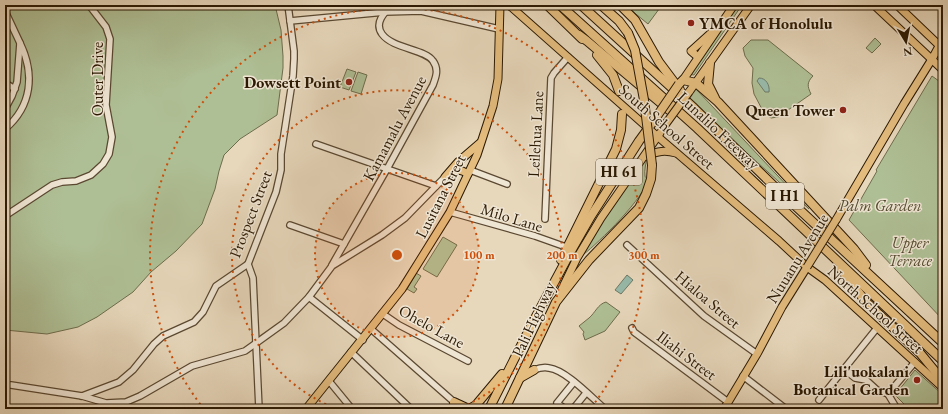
<svg xmlns="http://www.w3.org/2000/svg" width="948" height="414" font-family="'EB Garamond',serif">
	<rect width="100%" height="100%" fill="#e7d7bb"/>
	<filter id="stains"><feTurbulence type="fractalNoise" baseFrequency=".005" numOctaves="4"/><feColorMatrix values="0 0 0 0 .2 0 0 0 0 .09 0 0 0 0 .02 0 0 0 .5 -.17"/></filter>
	<radialGradient id="worn" r=".72"><stop offset=".6" stop-color="#630" stop-opacity="0"/><stop offset="1" stop-color="#630" stop-opacity=".3"/></radialGradient>
	<g fill="#afbf95" stroke="#6d6c4c">
		<polygon points="5,5 275,5 281,30 283,56 283,68 277,115 240,139 224,155 219,171 215,189 202,224 176,251 151,272 133,292 97,317 78,327 47,334 5,330"/>
		<polygon points="625,5 662,5 648,24"/>
		<polygon points="737,5 742,5 694,75 687,74"/>
		<polygon points="875,38 881,44 872,53 866,48"/>
		<path d="M751,40H768L813,76C807,82 807,86 811,94L778,117L771,118L764,113L754,94L752,83L753,68L745,56L743,48Z"/>
		<polygon points="347,69 356,72 349,90 340,87"/>
		<polygon points="358,72 367,75 361,94 351,91"/>
		<polygon points="932,76 943,84 943,320 849,220 877,171 876,170"/>
		<polygon points="695,88 809,209 738,145 688,96"/>
		<path d="M647,158C646,163 644,171 645,176C645,177 647,178 647,179C648,195 597,244 584,254L590,240Z"/>
		<polygon points="443,237 457,245 437,277 423,269"/>
		<polygon points="416,273 421,276 414,287 417,289 414,293 407,289"/>
		<path d="M606,302L620,312L605,331L585,340L583,334L584,332L579,326C582,323 586,321 589,318C595,313 598,304 606,302Z"/>
		<polygon points="915,370 943,395 943,409 906,409 906,406 895,395"/>
	</g>
	<g fill="#98baaa" stroke="#6c7a67">
		<path d="M759,78C766,78 770,85 769,92H765L757,81Z"/>
		<polygon points="627,275 633,280 621,294 615,290"/>
	</g>
	<g fill="none" stroke-linecap="round" stroke-linejoin="round">
		<g stroke="#5a4831" stroke-width="8">
			<g id="minor">
				<polyline points="5,11 20,43 17,82 12,96 5,109"/>
				<polyline points="290,21 385,12 421,11 499,29"/>
				<polyline points="5,83 15,89"/>
				<path d="M5,129C32,106 35,74 20,43"/>
				<polyline points="316,144 436,186"/>
				<polyline points="470,170 507,184"/>
				<polyline points="450,212 535,236 566,247"/>
				<polyline points="5,216 52,185 62,182 76,181 91,175 103,164 109,154 112,137 106,105 110,39 106,27 89,5"/>
				<polyline points="545,219 551,78 554,73 568,57"/>
				<polyline points="290,225 344,244"/>
				<polyline points="627,245 704,316 757,354"/>
				<polyline points="248,264 253,278 259,409"/>
				<path d="M332,265L387,169L433,85C436,77 439,69 433,61C425,49 393,49 382,34C374,23 384,13 392,5"/>
				<polyline points="309,297 363,340"/>
				<polyline points="383,314 399,325 468,361"/>
				<polyline points="632,328 634,332 728,402"/>
				<polyline points="371,329 454,402"/>
				<polyline points="351,352 411,409"/>
				<path d="M534,370C539,368 544,367 549,368C566,370 592,398 605,409"/>
				<polyline points="845,370 855,378 866,380 877,390 888,394"/>
				<polyline points="743,376 786,409"/>
				<polyline points="329,381 352,409"/>
				<polyline points="5,385 11,385 82,396 106,403 126,402 140,396 192,366 245,351 284,323 309,297 332,266 382,235 405,218 445,177"/>
				<polyline points="82,396 119,382 133,370 154,344 163,336 194,322 203,312 216,286 248,264 276,192 281,170 281,154 293,76 294,59 294,51 288,5"/>
				<polyline points="819,400 877,328"/>
				<polyline points="565,409 557,403 574,382"/>
				<polyline points="573,409 586,393"/>
				<polyline points="897,409 888,394 915,362"/>
			</g>
		</g>
		<g stroke="#2b1903" stroke-width="9">
			<g id="major">
				<polyline points="509,5 657,136 779,241 807,267 825,280 943,388"/>
				<polyline points="874,5 943,70"/>
				<polyline points="897,5 943,49"/>
				<polyline points="698,57 691,51 712,32"/>
				<polyline points="683,80 734,5"/>
				<polyline points="689,92 751,5"/>
				<path d="M647,156C658,151 665,150 676,153"/>
				<path d="M450,174C457,169 460,169 468,174"/>
				<polyline points="445,177 458,162 480,143"/>
				<polyline points="836,220 904,104 932,59 943,39"/>
				<polyline points="560,293 577,258 601,218 660,133"/>
				<polyline points="306,409 402,289 450,212 477,155 493,106 498,79 500,5"/>
				<polyline points="724,409 757,354 782,307 807,267"/>
			</g>
		</g>
		<g stroke="#2b1903" stroke-width="10">
			<g id="highway">
				<polyline points="547,5 582,39"/>
				<polyline points="560,5 697,128 943,361"/>
				<polyline points="581,5 694,108 774,186 943,343"/>
				<polyline points="601,5 619,21 628,33"/>
				<polyline points="620,5 635,20 659,62 680,90"/>
				<polyline points="579,35 587,41 669,110"/>
				<polyline points="597,55 613,75 619,91"/>
				<polyline points="710,63 708,84 715,98"/>
				<polyline points="679,84 683,80 696,83 718,102 854,249 866,265"/>
				<polyline points="561,260 616,149 621,130 622,114"/>
				<polyline points="840,268 866,302 920,353 943,381"/>
				<polyline points="520,378 534,370"/>
				<polyline points="454,402 469,409 476,405 502,374"/>
				<polyline points="489,409 534,320 571,251 591,216 639,141 655,119"/>
				<polyline points="505,409 556,302 589,260 639,208 646,194 651,179 652,165"/>
			</g>
		</g>
		<use href="#minor" stroke="#efe5d3" stroke-width="5.5"/>
		<use href="#major" stroke="#e4bc7e" stroke-width="7"/>
		<use href="#highway" stroke="#e4bc7e" stroke-width="8"/>
		<g stroke="#2b1903" stroke-width="9" stroke-linecap="butt">
			<g id="major-bridge">
				<polyline points="662,129 689,92"/>
				<polyline points="807,267 836,220"/>
			</g>
		</g>
		<g stroke="#2b1903" stroke-width="10" stroke-linecap="butt">
			<g id="highway-bridge">
				<polyline points="628,33 635,50 644,100 652,165"/>
				<polyline points="655,119 679,84"/>
			</g>
		</g>
		<use href="#major-bridge" stroke="#e4bc7e" stroke-width="7"/>
		<use href="#highway-bridge" stroke="#e4bc7e" stroke-width="8"/>
	</g>
	<circle cx="397" cy="255" r="82" fill="#cc4f0b" fill-opacity=".12"/>
	<g fill="none" stroke="#cc4f0b" stroke-width="2" stroke-dasharray="2 4">
		<circle cx="397" cy="255" r="82"/>
		<path d="M337 409A165 165 0 1 1 457 409"/>
		<path d="M204 409A247 247 0 1 1 590 409"/>
	</g>
	<g fill="#8f2418" stroke="#efe5d3" stroke-width="1.5">
		<circle cx="691" cy="23" r="4"/>
		<circle cx="349" cy="82" r="4"/>
		<circle cx="843" cy="110" r="4"/>
		<circle cx="917" cy="380" r="4"/>
	</g>
	<g text-anchor="middle" stroke-width="3" stroke-linejoin="round" paint-order="stroke">
		<g fill="#efe5d3" stroke="#665641" stroke-width="1">
			<rect x="596" y="159" width="46" height="26" rx="3"/>
			<rect x="766" y="183" width="38" height="26" rx="3"/>
		</g>
		<g font-size="15" font-weight="bold" fill="#2b1903">
			<text x="619" y="177">HI 61</text>
			<text x="785" y="201">I H1</text>
		</g>
		<g font-size="16" font-weight="bold" fill="#2b1903" stroke="#efe5d3" text-anchor="end">
			<text x="699" y="29" text-anchor="start">YMCA of Honolulu</text>
			<text x="341" y="88">Dowsett Point</text>
			<text x="835" y="116">Queen Tower</text>
			<text x="909" y="377">Lili'uokalani<tspan x="909" dy="18">Botanical Garden</tspan></text>
		</g>
		<g font-size="16" fill="#2b1903" stroke="#efe5d3">
			<text transform="translate(97 79) rotate(-90)" y="6">Outer Drive</text>
			<text transform="translate(667 126) rotate(41)" y="6">South School Street</text>
			<text transform="translate(394 128) rotate(-62)" y="6">Kamamalu Avenue</text>
			<text transform="translate(719 130) rotate(43)" y="6">Lunalilo Freeway</text>
			<text transform="translate(535 134) rotate(-87)" y="6">Leilehua Lane</text>
			<text transform="translate(440 196) rotate(-63)" y="6">Lusitana Street</text>
			<text transform="translate(250 214) rotate(-69)" y="6">Prospect Street</text>
			<text transform="translate(512 217) rotate(17)" y="6">Milo Lane</text>
			<text transform="translate(797 258) rotate(-58)" y="6">Nuuanu Avenue</text>
			<text transform="translate(708 299) rotate(40)" y="6">Hialoa Street</text>
			<text transform="translate(876 309) rotate(42)" y="6">North School Street</text>
			<text transform="translate(533 319) rotate(-65)" y="6">Pali Highway</text>
			<text transform="translate(432 326) rotate(29)" y="6">Ohelo Lane</text>
			<text transform="translate(687 355) rotate(37)" y="6">Iliahi Street</text>
		</g>
		<g font-size="16" font-style="italic" fill="#534b2f" stroke="#efe5d3">
			<text x="880" y="211">Palm Garden</text>
			<text x="910" y="248">Upper<tspan x="910" dy="18">Terrace</tspan></text>
		</g>
	</g>
	<circle cx="397" cy="255" r="6" fill="#cc4f0b" stroke="#efe5d3" stroke-width="2"/>
	<g font-size="12" text-anchor="middle" font-weight="bold" fill="#cc4f0b" stroke="#efe5d3" stroke-width="3" stroke-linejoin="round" paint-order="stroke">
		<text x="479" y="259">100 m</text>
		<text x="562" y="259">200 m</text>
		<text x="644" y="259">300 m</text>
	</g>
	<rect width="948" height="414" fill="none" stroke="#e7d7bb" stroke-width="20"/>
	<rect x="6" y="6" width="936" height="402" fill="none" stroke="#2b1903" stroke-width="2"/>
	<rect x="10" y="10" width="928" height="394" fill="none" stroke="#2b1903"/>
	<g transform="translate(906 42) rotate(170)" stroke="#efe5d3" stroke-width="3" paint-order="stroke">
	<path d="M0-3L7 15L0 10L-7 15Z" fill="#2b1903"/>
	<text y="-6" font-size="11" font-weight="bold" text-anchor="middle" fill="#2b1903">N</text>
	</g>
	<rect width="100%" height="100%" filter="url(#stains)"/>
	<rect width="100%" height="100%" fill="url(#worn)"/>
</svg>
